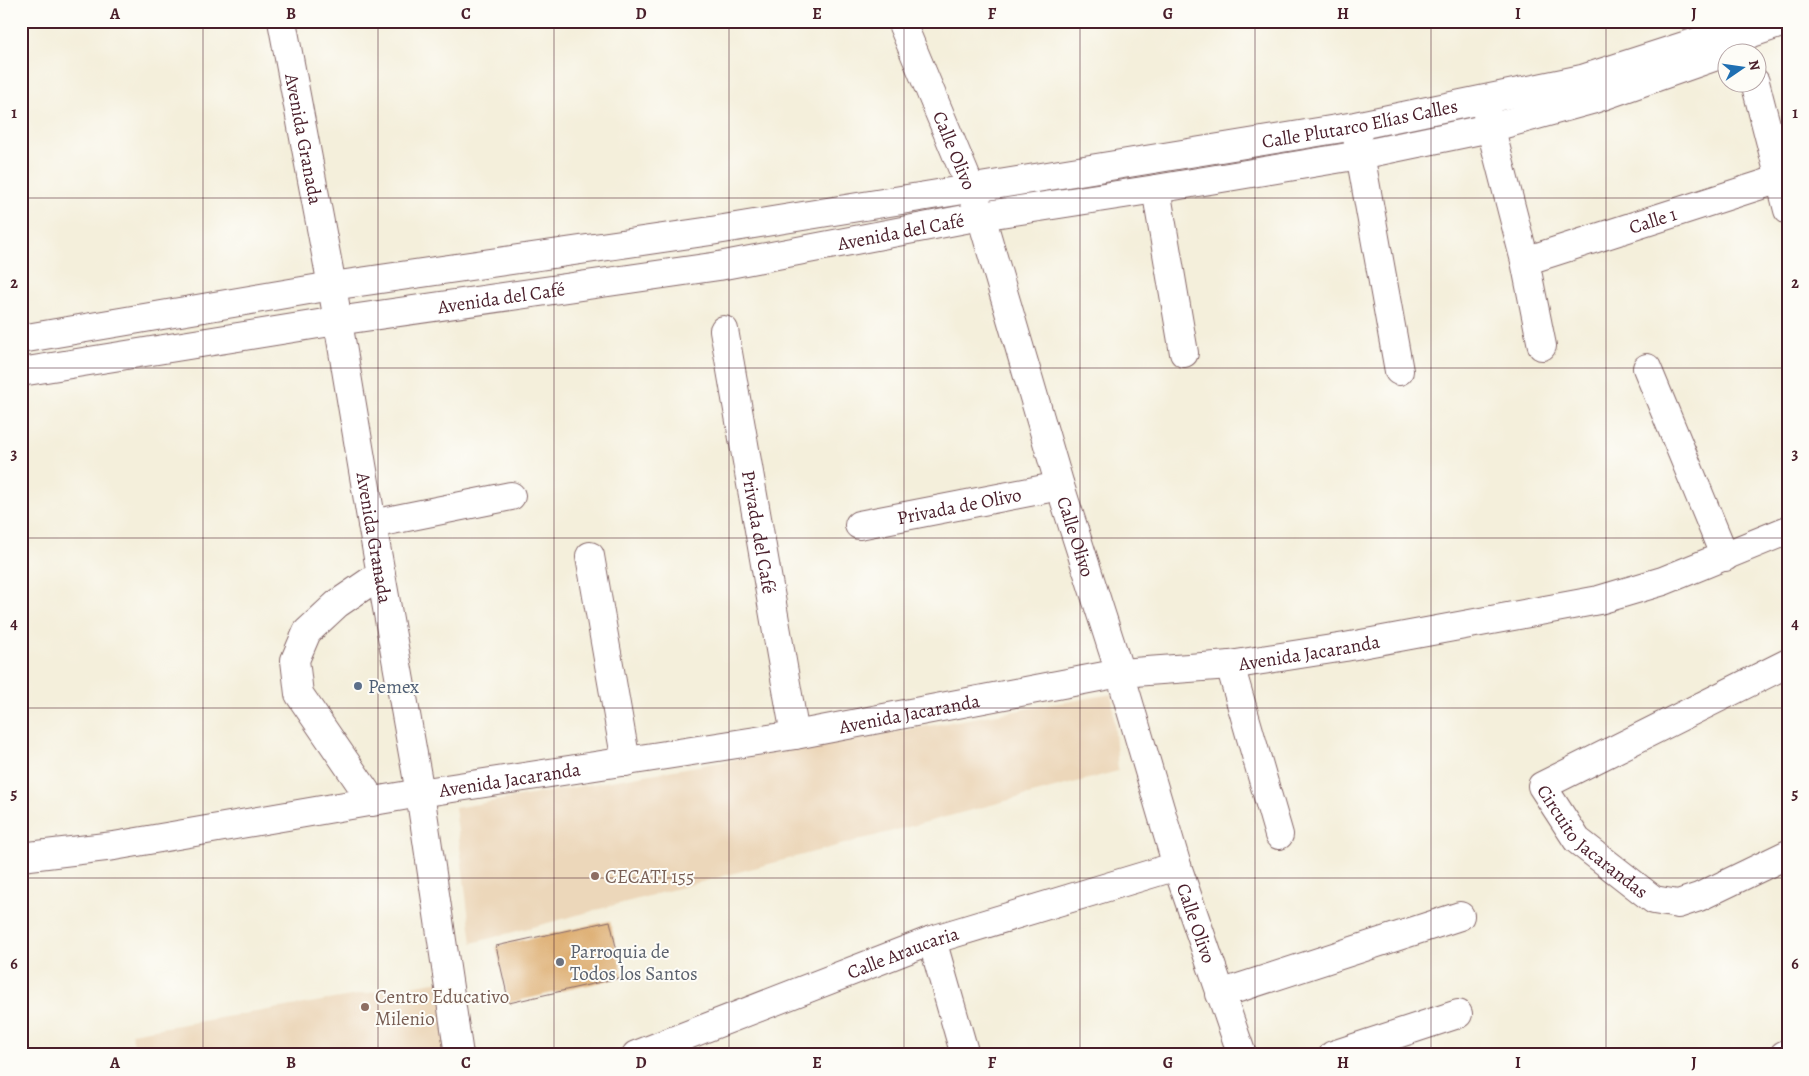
<svg xmlns="http://www.w3.org/2000/svg" width="1809" height="1076" font-family="Alegreya,serif">
	<rect width="100%" height="100%" fill="#fdfcf7"/>
	<filter id="ink" filterUnits="userSpaceOnUse"><feTurbulence type="fractalNoise" baseFrequency=".02" numOctaves="2"/><feDisplacementMap in="SourceGraphic" scale="10" xChannelSelector="R" yChannelSelector="G"/><feConvolveMatrix kernelMatrix="1 2 1 2 8 2 1 2 1" color-interpolation-filters="sRGB"/></filter>
	<filter id="wash" filterUnits="userSpaceOnUse"><feTurbulence type="fractalNoise" baseFrequency=".0096" numOctaves="4" result="noise"/><feDisplacementMap in="SourceGraphic" scale="20" xChannelSelector="R" yChannelSelector="G"/><feGaussianBlur stdDeviation="1.12" result="paint"/><feColorMatrix in="noise" values="0 0 0 0 0 0 0 0 0 0 0 0 0 0 0 0 0 1.4 0 .05"/><feComposite in="paint" operator="in"/></filter>
	<g filter="url(#wash)">
		<rect width="100%" height="100%" fill="#f4efdb"/>
		<g fill="#ecd7ba">
			<polygon points="1112,694 1118,771 472,943 455,808"/>
			<polygon points="440,981 452,1055 137,1055 131,1033"/>
		</g>
		<g id="blocks">
			<polygon fill="#ddad71" points="610,921 623,977 509,1003 496,946"/>
		</g>
	</g>
	<g filter="url(#ink)">
		<use href="#blocks" fill-opacity="0" stroke="#866869" stroke-width="1"/>
		<g fill="none" stroke-linecap="round" stroke-linejoin="round">
			<g stroke="#866869" stroke-width="30">
				<g id="minor">
					<path id="s1" d="M901,21L971,189L981,216L1060,486L1120,673L1177,866L1242,1055"/>
					<polyline points="1755,82 1788,210"/>
					<polyline points="1486,110 1525,261 1542,346"/>
					<polyline points="1357,137 1399,371"/>
					<polyline points="1156,189 1184,353"/>
					<path id="s2" d="M1525,261L1780,179"/>
					<path id="s3" d="M724,330L795,735"/>
					<path id="s4" d="M21,339L332,286L711,231L1355,126L1582,79L1718,35L1743,36L1787,21"/>
					<polyline points="1647,368 1725,557"/>
					<path id="s5" d="M21,372L337,321L719,266L981,216L1156,189L1360,155L1490,128L1591,100L1722,54L1743,36"/>
					<polyline points="372,524 511,496"/>
					<path id="s6" d="M859,525L1060,486"/>
					<polyline points="590,556 626,762"/>
					<path id="s7" d="M1788,663L1542,786L1577,840L1654,900L1678,904L1699,897L1788,854"/>
					<polyline points="1230,665 1279,835"/>
					<polyline points="373,802 299,694 295,660 307,632 337,604 381,574"/>
					<path id="s8" d="M21,857L114,846L420,793L795,735L1120,673L1230,665L1345,647L1599,600L1663,581L1788,530"/>
					<polyline points="932,940 965,1055"/>
					<polyline points="1220,994 1460,916"/>
					<path id="s9" d="M636,1055L932,940L1177,866"/>
					<polyline points="1333,1055 1458,1014"/>
					<polyline points="1784,1055 1788,1053"/>
				</g>
			</g>
			<g stroke="#866869" stroke-width="30">
				<g id="major">
					<path id="s10" d="M282,21L332,286L372,524L420,793L459,1055"/>
				</g>
			</g>
			<use href="#minor" stroke="#fff" stroke-width="28"/>
			<use href="#major" stroke="#fff" stroke-width="28"/>
		</g>
	</g>
	<path fill="none" stroke="#4a1f2b" stroke-width="1" stroke-opacity="0.55" d="M203,21V1055M378,21V1055M554,21V1055M729,21V1055M904,21V1055M1080,21V1055M1255,21V1055M1431,21V1055M1606,21V1055M21,198H1788M21,368H1788M21,538H1788M21,708H1788M21,878H1788"/>
	<circle fill="#5c6f8a" stroke="#fdfcf7" stroke-width="2" cx="358" cy="686" r="5"/>
	<g fill="#8d6e63" stroke="#fdfcf7" stroke-width="2">
		<circle cx="595" cy="876" r="5"/>
		<circle cx="365" cy="1007" r="5"/>
	</g>
	<circle fill="#6b7280" stroke="#fdfcf7" stroke-width="2" cx="560" cy="962" r="5"/>
	<g text-anchor="middle" stroke-width="4" stroke-linejoin="round" paint-order="stroke">
		<g font-size="19" fill="#4a1f2b" stroke="#fdfcf7">
			<text dy="7" stroke="none"><textPath href="#s4" startOffset="1356">Calle Plutarco Elías Calles</textPath></text>
			<text dy="7" stroke="none"><textPath href="#s10" startOffset="120">Avenida Granada</textPath></text>
			<text dy="7" stroke="none"><textPath href="#s1" startOffset="140">Calle Olivo</textPath></text>
			<text dy="7" stroke="none"><textPath href="#s2" startOffset="134">Calle 1</textPath></text>
			<text dy="7" stroke="none"><textPath href="#s5" startOffset="891">Avenida del Café</textPath></text>
			<text dy="7" stroke="none"><textPath href="#s5" startOffset="486">Avenida del Café</textPath></text>
			<text dy="7" stroke="none"><textPath href="#s6" startOffset="102">Privada de Olivo</textPath></text>
			<text dy="7" stroke="none"><textPath href="#s3" startOffset="205">Privada del Café</textPath></text>
			<text dy="7" stroke="none"><textPath href="#s1" startOffset="545">Calle Olivo</textPath></text>
			<text dy="7" stroke="none"><textPath href="#s10" startOffset="525">Avenida Granada</textPath></text>
			<text dy="7" stroke="none"><textPath href="#s8" startOffset="1305">Avenida Jacaranda</textPath></text>
			<text dy="7" stroke="none"><textPath href="#s8" startOffset="900">Avenida Jacaranda</textPath></text>
			<text dy="7" stroke="none"><textPath href="#s8" startOffset="495">Avenida Jacaranda</textPath></text>
			<text dy="7" stroke="none"><textPath href="#s7" startOffset="351">Circuito Jacarandas</textPath></text>
			<text dy="7" stroke="none"><textPath href="#s1" startOffset="950">Calle Olivo</textPath></text>
			<text dy="7" stroke="none"><textPath href="#s9" startOffset="286">Calle Araucaria</textPath></text>
		</g>
		<g font-size="19" fill="#4e5e75" stroke="#fdfcf7" text-anchor="start">
			<text x="368" y="693">Pemex</text>
		</g>
		<g font-size="19" fill="#785e54" stroke="#fdfcf7" text-anchor="start">
			<text x="605" y="883">CECATI 155</text>
			<text x="375" y="1003">Centro Educativo<tspan x="375" dy="22">Milenio</tspan></text>
		</g>
		<g font-size="19" fill="#5b616d" stroke="#fdfcf7" text-anchor="start">
			<text x="570" y="958">Parroquia de<tspan x="570" dy="22">Todos los Santos</tspan></text>
		</g>
	</g>
	<rect width="1809" height="1076" fill="none" stroke="#fdfcf7" stroke-width="55"/>
	<g transform="translate(1742 68) rotate(77)"><circle r="24" fill="#fdfcf7" stroke="#b5a4a5"/>
	<path d="M0-4L9 19L0 12L-9 19Z" fill="#1f6fb2"/>
	<text y="-8" font-size="14" font-weight="bold" text-anchor="middle" fill="#4a1f2b">N</text>
	</g>
	<rect x="28" y="28" width="1754" height="1020" fill="none" stroke="#4a1f2b" stroke-width="2"/>
	<g font-size="16" text-anchor="middle" font-weight="bold" fill="#4a1f2b">
		<text x="115" y="19">A</text>
		<text x="291" y="19">B</text>
		<text x="466" y="19">C</text>
		<text x="641" y="19">D</text>
		<text x="817" y="19">E</text>
		<text x="992" y="19">F</text>
		<text x="1168" y="19">G</text>
		<text x="1343" y="19">H</text>
		<text x="1518" y="19">I</text>
		<text x="1694" y="19">J</text>
		<text x="14" y="118">1</text>
		<text x="1795" y="118">1</text>
		<text x="14" y="288">2</text>
		<text x="1795" y="288">2</text>
		<text x="14" y="459">3</text>
		<text x="1795" y="459">3</text>
		<text x="14" y="629">4</text>
		<text x="1795" y="629">4</text>
		<text x="14" y="799">5</text>
		<text x="1795" y="799">5</text>
		<text x="14" y="969">6</text>
		<text x="1795" y="969">6</text>
		<text x="115" y="1068">A</text>
		<text x="291" y="1068">B</text>
		<text x="466" y="1068">C</text>
		<text x="641" y="1068">D</text>
		<text x="817" y="1068">E</text>
		<text x="992" y="1068">F</text>
		<text x="1168" y="1068">G</text>
		<text x="1343" y="1068">H</text>
		<text x="1518" y="1068">I</text>
		<text x="1694" y="1068">J</text>
	</g>
</svg>
